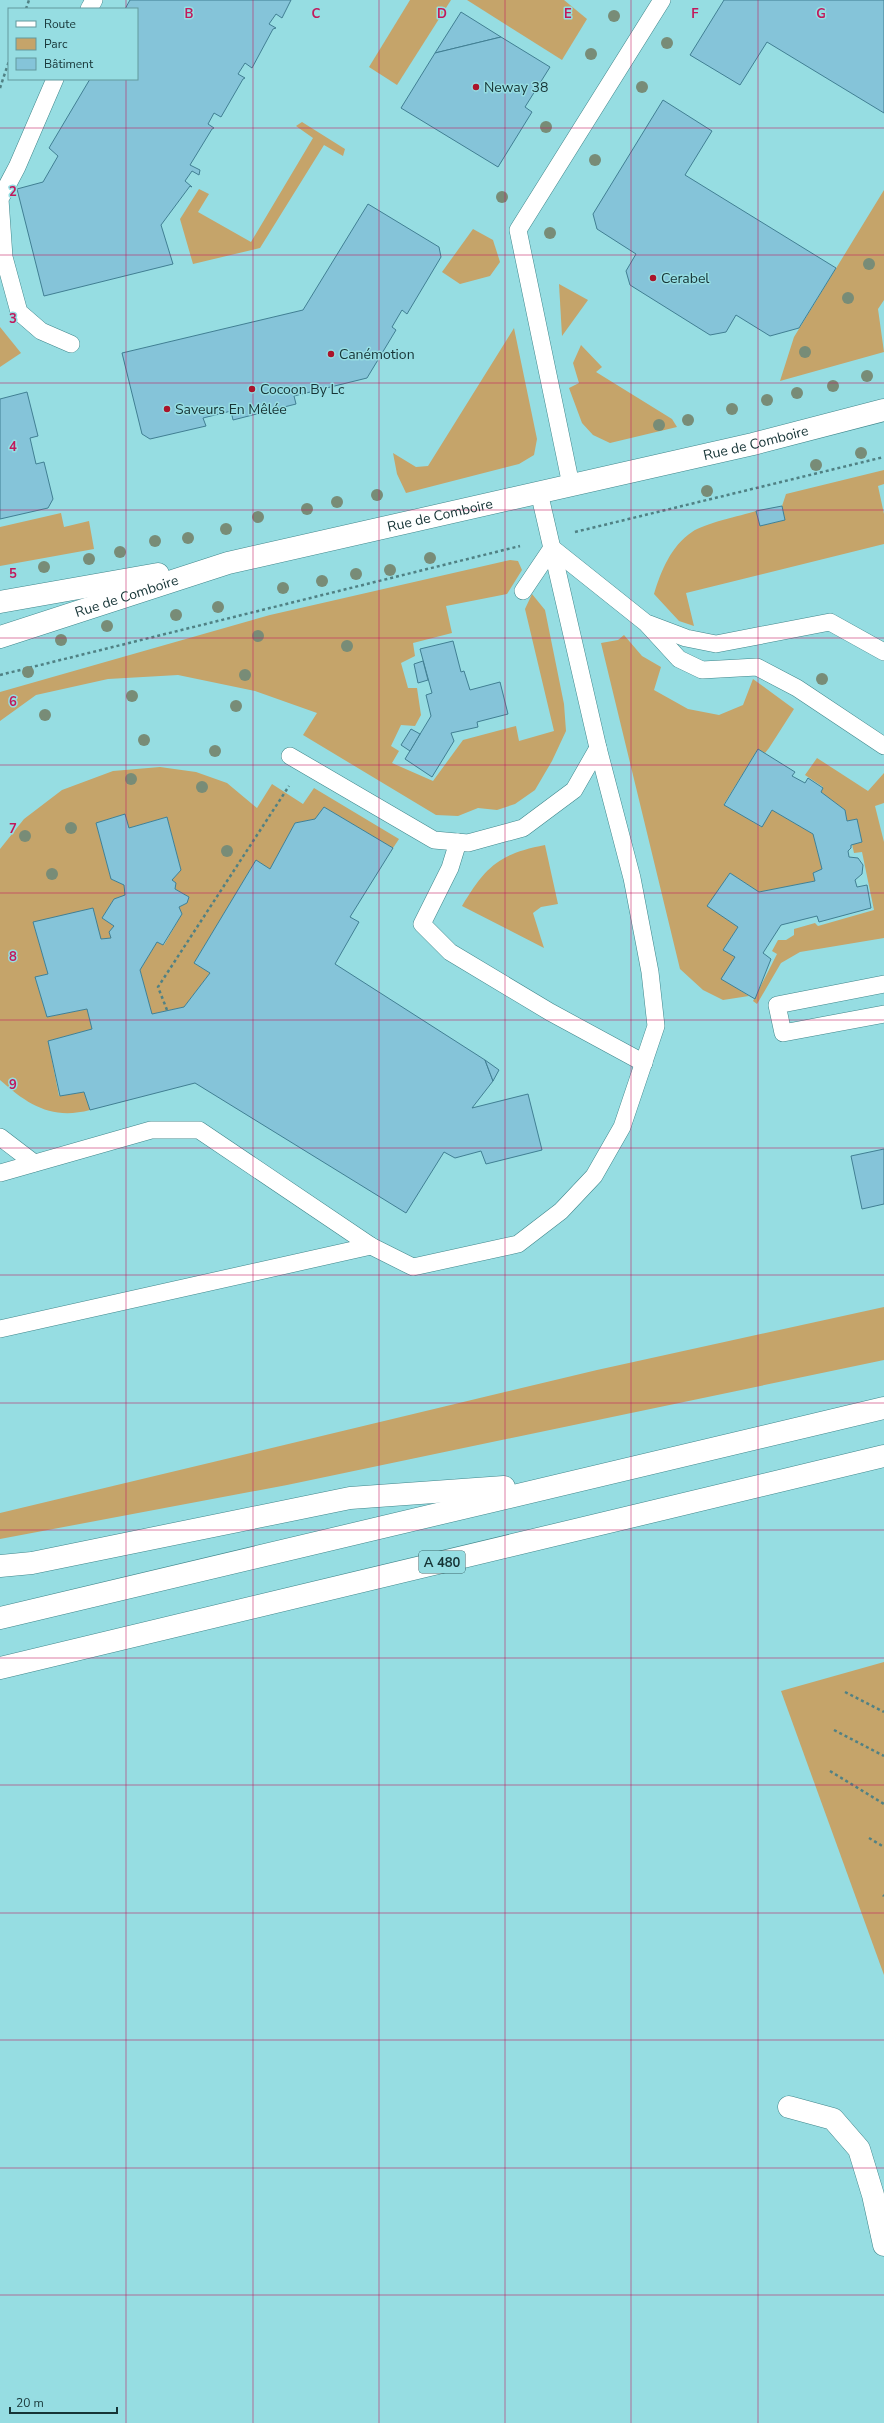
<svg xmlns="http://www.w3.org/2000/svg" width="884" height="2423" font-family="'Nunito Sans',sans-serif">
	<rect width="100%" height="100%" fill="#96dde2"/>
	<g fill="#c5a46a">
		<polygon points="410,0 451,0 397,85 369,67"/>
		<polygon points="467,0 564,0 587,19 562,60"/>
		<polygon points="302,122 345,149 343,156 324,145 260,248 193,264 180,219 199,189 209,194 198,212 251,242 313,138 296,126"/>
		<polygon points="884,190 884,300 878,309 884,352 780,381 794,337"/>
		<polygon points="473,229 493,240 500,262 490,276 460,284 442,272"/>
		<polygon points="559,284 588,300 562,336"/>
		<polygon points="0,327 21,353 0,367"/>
		<polygon points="514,328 537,439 534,455 519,464 406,493 397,474 393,453 416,467 428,466"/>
		<polygon points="581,345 602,367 596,372 672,419 677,427 610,443 593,435 582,423 569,388 579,383 573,363"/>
		<path d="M884,470V484L878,486L884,514V544L686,593L694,626L679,621L654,594C661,571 671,546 692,532C705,523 740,516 756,511L760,526L785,520L782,506L786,494Z"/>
		<polygon points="61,513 64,527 89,521 94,549 0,566 0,527"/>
		<polygon points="510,560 518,561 522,570 507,594 446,606 452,633 413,643 415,656 401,663 408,688 417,688 421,715 415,726 401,725 391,746 399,751 392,763 433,781 463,740 516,726 519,741 554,731 525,609 532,594 545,610 564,704 566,731 552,761 535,790 515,804 497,810 478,808 458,816 436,815 303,735 317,713 255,691 178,675 108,679 36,695 0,721 0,692 270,615"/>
		<polygon points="624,635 642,656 661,667 654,690 688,709 719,715 743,705 753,679 794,709 769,748 765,753 758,749 724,804 761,827 772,810 813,834 822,869 813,873 815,881 759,892 730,873 708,906 738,927 723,950 735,957 722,979 749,996 723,1000 703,990 680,969 601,643 618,640"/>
		<polygon points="817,758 868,791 884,773 884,803 875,806 884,842 884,938 800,952 781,963 757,1004 753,1001 777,954 772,951 778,940 786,940 794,935 794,929 815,923 818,926 874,910 862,852 854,853 852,844 862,842 857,819 847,821 845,810 821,792 823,787 805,775"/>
		<path d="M160,767L196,772L227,783L257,808L272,784L303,804L314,788L399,839L393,848L324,807L315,819L295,823L270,869L256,860L194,963L210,973L184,1007L152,1014L140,970L157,942L164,945L182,914L179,907L187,903L189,897L175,889L176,883L172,880L181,870L167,817L129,828L125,814L96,823L111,879L124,885L125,895L114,899L102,918L114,926L109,932L111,938L101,939L33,922L48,974L35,977L47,1017L87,1009L92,1029L48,1041L59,1096L84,1092L90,1110C52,1120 28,1105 0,1080V849L24,819L62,790L113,771Z"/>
		<path d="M545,845L558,904L541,907L533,913L544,948L462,906C486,866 499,854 545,845Z"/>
		<polygon points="884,1307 884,1360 287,1485 0,1539 0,1513 597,1370"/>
		<polygon points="884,1662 884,1975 781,1691"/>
	</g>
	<g fill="#85c4d9" stroke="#417f93">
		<polygon points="130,0 291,0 282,18 276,14 269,24 276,28 273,29 252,68 245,63 238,74 245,78 243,79 221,117 214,113 208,124 214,128 212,129 190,165 200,170 199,175 192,171 185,181 192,187 190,186 161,225 173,264 44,296 17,189 43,182 58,156 49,148 90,79 137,79 137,9 125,9"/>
		<polygon points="724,0 884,0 884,113 767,42 740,85 690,55"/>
		<polygon points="461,12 501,37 435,53"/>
		<polygon points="501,37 550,67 525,107 532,112 498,167 401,108 435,53"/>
		<polygon points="663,100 712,131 685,175 836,268 799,328 770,336 736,315 726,332 710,335 630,285 626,271 636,254 597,229 593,214"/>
		<polygon points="368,204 439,247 441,257 407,314 402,310 392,327 396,330 367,378 294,396 296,404 233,420 231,411 203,418 206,426 150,439 142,434 122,353 303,310"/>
		<polygon points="27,392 38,436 30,438 36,464 44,462 53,499 48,508 0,519 0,399"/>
		<polygon points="782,506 785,520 760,526 756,511"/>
		<polygon points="453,641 461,672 464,671 470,690 500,682 508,714 477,722 478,727 451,733 454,741 432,777 405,759 431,716 426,695 432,693 420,649"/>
		<polygon points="423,661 428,680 418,683 414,664"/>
		<polygon points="411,729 420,734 410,751 401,745"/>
		<polygon points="758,749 795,772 792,776 805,783 808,778 823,788 821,792 845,810 847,821 857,819 862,842 851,845 851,848 848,851 849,857 858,858 863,865 862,874 855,880 857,887 867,885 871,908 819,922 817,916 781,925 763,953 771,959 755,999 721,979 735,957 723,950 738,927 707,906 730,873 759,892 815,881 813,873 822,869 813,834 772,810 762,827 724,805"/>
		<polygon points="324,807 393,848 350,917 359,922 335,964 485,1060 493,1081 472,1108 528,1094 542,1150 486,1164 481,1151 455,1158 444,1152 406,1213 195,1083 90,1110 84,1092 60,1096 48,1041 92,1029 87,1009 47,1017 35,977 48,974 33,922 93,908 101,939 111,938 109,932 114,926 102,918 114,899 125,895 124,885 111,879 96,823 125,814 129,828 167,817 181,870 172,880 176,883 175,889 189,897 187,903 179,907 182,914 163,945 157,942 140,970 152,1014 184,1007 210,973 194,963 256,860 270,869 295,823 315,819"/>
		<polygon points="485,1060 499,1070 493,1081"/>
		<polygon points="884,1149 884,1204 862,1209 851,1156"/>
	</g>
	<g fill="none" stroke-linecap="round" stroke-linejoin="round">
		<g stroke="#3f868b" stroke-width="18">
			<g id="service">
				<polyline points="89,9 94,0"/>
				<polyline points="55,79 17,167 0,199 4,257 19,312 41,331 71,344"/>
				<polyline points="571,485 518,230 662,0"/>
				<polyline points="523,591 552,548 646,623 679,659 702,670 757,667 797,688 884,746"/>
				<polyline points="649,624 686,638 716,644 830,622 884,652"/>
				<polyline points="290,756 434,840 468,843 523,828 574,790 598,748"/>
				<polyline points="458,842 450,868 422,924 450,952 550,1012 644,1063"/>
				<polyline points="884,984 777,1005 783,1033 884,1014"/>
				<polyline points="0,1137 34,1163"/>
				<polyline points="0,1173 151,1130 199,1130 371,1246 413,1267 518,1244 561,1211 594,1176 622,1127 656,1026 650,972 632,878 598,748 539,492"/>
				<polyline points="0,1329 371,1246"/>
			</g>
		</g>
		<g stroke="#3f868b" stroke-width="23">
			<g id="minor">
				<polyline points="0,602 158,574"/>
				<path id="s1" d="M0,637L228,563L753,444L884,410"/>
				<polyline points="789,2107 833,2119 859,2149 873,2195 884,2245"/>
			</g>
		</g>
		<g stroke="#3f868b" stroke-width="23">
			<g id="motorway">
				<polyline points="0,1566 32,1563 350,1498 504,1487"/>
				<polyline points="0,1618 884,1408"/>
				<polyline points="0,1668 884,1456"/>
			</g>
		</g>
		<g stroke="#508184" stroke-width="2.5" stroke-dasharray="3 3" stroke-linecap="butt">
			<polyline points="26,9 29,0"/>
			<polyline points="0,88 9,61"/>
			<polyline points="575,532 884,457"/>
			<polyline points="0,675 520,546"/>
			<polyline points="167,1010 158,987 289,786"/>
			<polyline points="845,1692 884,1712"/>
			<polyline points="834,1730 884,1756"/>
			<polyline points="830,1771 884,1804"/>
			<polyline points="869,1838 884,1847"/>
			<polyline points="883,1895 884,1896"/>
		</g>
		<use href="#service" stroke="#fff" stroke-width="17"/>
		<use href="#minor" stroke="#fff" stroke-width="22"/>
		<use href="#motorway" stroke="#fff" stroke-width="22"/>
	</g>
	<g fill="#788c77">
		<circle cx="614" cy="16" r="6"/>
		<circle cx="667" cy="43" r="6"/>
		<circle cx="591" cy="54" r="6"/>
		<circle cx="642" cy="87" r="6"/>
		<circle cx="546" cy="127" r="6"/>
		<circle cx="595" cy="160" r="6"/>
		<circle cx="502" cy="197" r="6"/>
		<circle cx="550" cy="233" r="6"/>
		<circle cx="869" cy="264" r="6"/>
		<circle cx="848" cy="298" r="6"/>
		<circle cx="805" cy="352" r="6"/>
		<circle cx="867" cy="376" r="6"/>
		<circle cx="833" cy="386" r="6"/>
		<circle cx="797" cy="393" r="6"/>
		<circle cx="767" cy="400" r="6"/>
		<circle cx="732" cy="409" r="6"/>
		<circle cx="688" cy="420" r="6"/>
		<circle cx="659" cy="425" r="6"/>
		<circle cx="861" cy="453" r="6"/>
		<circle cx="816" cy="465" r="6"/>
		<circle cx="707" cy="491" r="6"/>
		<circle cx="377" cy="495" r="6"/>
		<circle cx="337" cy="502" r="6"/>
		<circle cx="307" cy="509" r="6"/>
		<circle cx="258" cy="517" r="6"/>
		<circle cx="226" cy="529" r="6"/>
		<circle cx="188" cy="538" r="6"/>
		<circle cx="155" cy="541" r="6"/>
		<circle cx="120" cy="552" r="6"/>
		<circle cx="430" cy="558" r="6"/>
		<circle cx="89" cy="559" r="6"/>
		<circle cx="44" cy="567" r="6"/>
		<circle cx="390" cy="570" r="6"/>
		<circle cx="356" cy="574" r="6"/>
		<circle cx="322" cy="581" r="6"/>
		<circle cx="283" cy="588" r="6"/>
		<circle cx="218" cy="607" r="6"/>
		<circle cx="176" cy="615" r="6"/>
		<circle cx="107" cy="626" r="6"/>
		<circle cx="258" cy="636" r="6"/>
		<circle cx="61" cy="640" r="6"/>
		<circle cx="347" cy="646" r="6"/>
		<circle cx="28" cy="672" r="6"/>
		<circle cx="245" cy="675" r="6"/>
		<circle cx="822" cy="679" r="6"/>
		<circle cx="132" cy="696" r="6"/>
		<circle cx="236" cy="706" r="6"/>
		<circle cx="45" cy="715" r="6"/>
		<circle cx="144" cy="740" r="6"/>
		<circle cx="215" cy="751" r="6"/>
		<circle cx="131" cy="779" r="6"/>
		<circle cx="202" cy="787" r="6"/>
		<circle cx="71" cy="828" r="6"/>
		<circle cx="25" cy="836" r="6"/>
		<circle cx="227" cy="851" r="6"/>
		<circle cx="52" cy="874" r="6"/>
	</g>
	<path fill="none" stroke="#c2185b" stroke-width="1" stroke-opacity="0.55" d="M126,0V9M253,0V2423M379,0V2423M505,0V2423M631,0V2423M758,0V2423M126,79V2423M0,128H884M0,255H884M0,383H884M0,510H884M0,638H884M0,765H884M0,893H884M0,1020H884M0,1148H884M0,1275H884M0,1403H884M0,1530H884M0,1658H884M0,1785H884M0,1913H884M0,2040H884M0,2168H884M0,2295H884"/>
	<g fill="#aa142b" stroke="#96dde2" stroke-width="1.5">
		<circle cx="476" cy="87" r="4"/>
		<circle cx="653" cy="278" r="4"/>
		<circle cx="331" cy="354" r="4"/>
		<circle cx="252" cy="389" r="4"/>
		<circle cx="167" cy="409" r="4"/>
	</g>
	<g text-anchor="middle" stroke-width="3" stroke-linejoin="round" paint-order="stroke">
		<rect fill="#96dde2" stroke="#3c676a" stroke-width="1" x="419" y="1551" width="46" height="22" rx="3"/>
		<g font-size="13" font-weight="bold" fill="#163436">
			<text x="442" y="1567">A 480</text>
		</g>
		<g font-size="14" fill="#163436" stroke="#96dde2" text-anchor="start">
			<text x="484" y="92">Neway 38</text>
			<text x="661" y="283">Cerabel</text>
			<text x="339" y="359">Canémotion</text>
			<text x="260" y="394">Cocoon By Lc</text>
			<text x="175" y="414">Saveurs En Mêlée</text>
		</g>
		<g font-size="14" fill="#163436" stroke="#96dde2">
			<text dy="5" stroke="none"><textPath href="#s1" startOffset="781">Rue de Comboire</textPath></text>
			<text dy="5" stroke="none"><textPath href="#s1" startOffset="457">Rue de Comboire</textPath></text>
			<text dy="5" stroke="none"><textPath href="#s1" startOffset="133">Rue de Comboire</textPath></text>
		</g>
	</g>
	<g font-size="13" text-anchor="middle" font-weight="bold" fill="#c2185b" stroke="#96dde2" stroke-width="3" stroke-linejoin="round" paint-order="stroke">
		<text x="189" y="18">B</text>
		<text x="316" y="18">C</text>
		<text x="442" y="18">D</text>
		<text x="568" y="18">E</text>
		<text x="695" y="18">F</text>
		<text x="821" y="18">G</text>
		<text x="13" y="196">2</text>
		<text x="13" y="323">3</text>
		<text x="13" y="451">4</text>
		<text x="13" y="578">5</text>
		<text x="13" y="706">6</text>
		<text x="13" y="833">7</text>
		<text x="13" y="961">8</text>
		<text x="13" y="1089">9</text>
	</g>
	<rect x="8" y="8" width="130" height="72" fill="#96dde2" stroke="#63999d"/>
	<rect x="16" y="21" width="20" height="6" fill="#ffffff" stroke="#63999d"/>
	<text x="44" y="28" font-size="12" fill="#163436">Route</text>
	<rect x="16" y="38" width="20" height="12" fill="#c5a46a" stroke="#63999d"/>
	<text x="44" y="48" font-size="12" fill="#163436">Parc</text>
	<rect x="16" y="58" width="20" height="12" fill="#85c4d9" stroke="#63999d"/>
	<text x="44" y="68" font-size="12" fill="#163436">Bâtiment</text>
	<path d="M10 2407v6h107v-6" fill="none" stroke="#163436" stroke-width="2"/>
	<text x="16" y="2407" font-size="12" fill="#163436" stroke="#96dde2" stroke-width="3" paint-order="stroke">20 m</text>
</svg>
